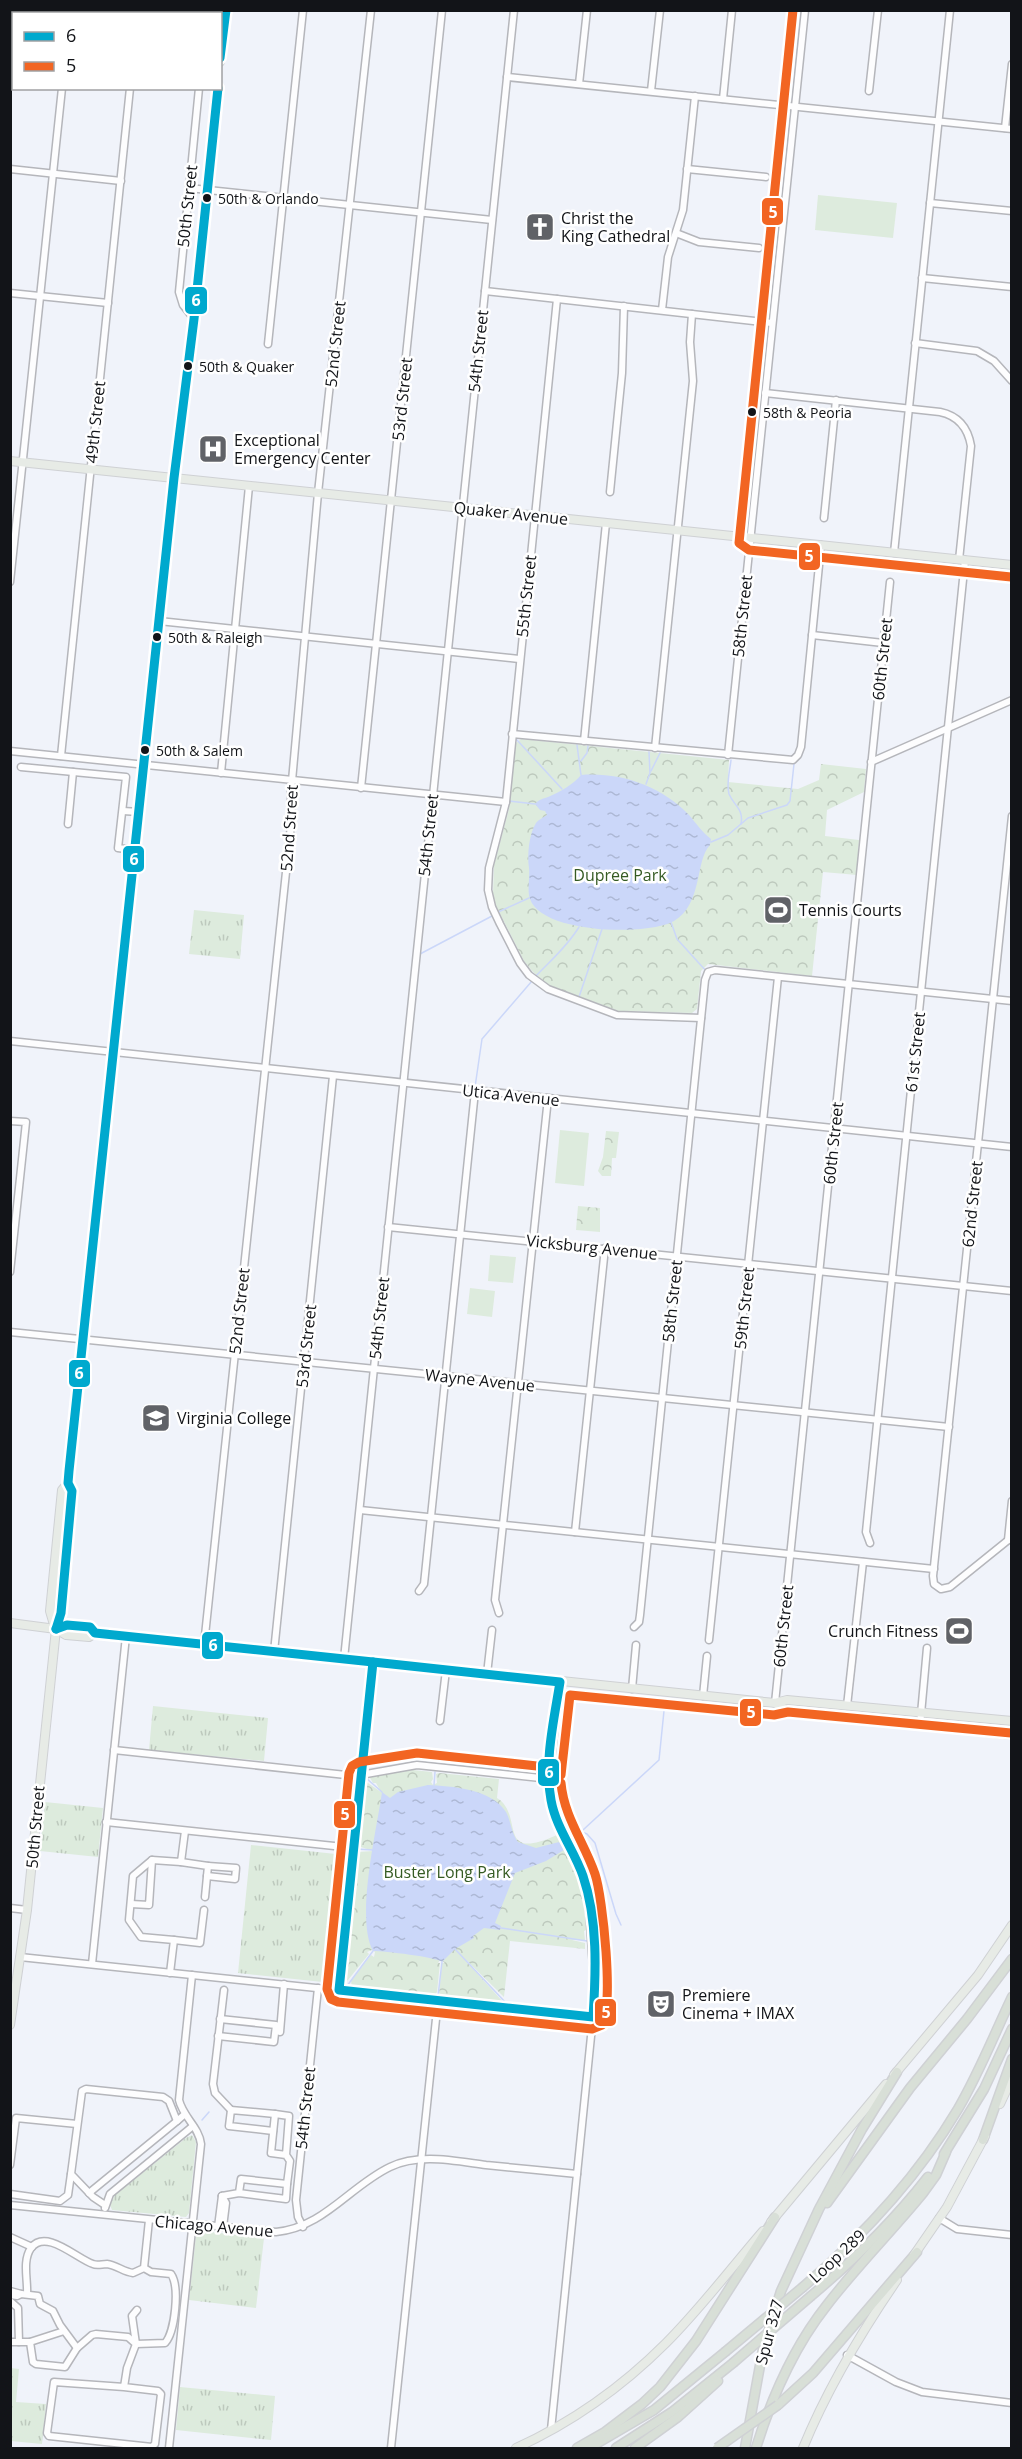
<svg xmlns="http://www.w3.org/2000/svg" width="1022" height="2459" font-family="'Open Sans',sans-serif">
	<defs>
		<pattern id="grass-tufts" width="24" height="20" patternUnits="userSpaceOnUse" patternTransform="scale(1.5)"><rect width="24" height="20" fill="#ddebdd"/><path d="M3 7l-1-3M5 7V3M7 7l1-3M15 17l-1-3M17 17v-4M19 17l1-3" fill="none" stroke="#bdc9bd"/></pattern>
		<pattern id="park-crowns" width="20" height="18" patternUnits="userSpaceOnUse" patternTransform="scale(1.5)"><rect width="20" height="18" fill="#ddebdd"/><path d="M2 6a3 3 0 1 1 6 0M12 15a3 3 0 1 1 6 0" fill="none" stroke="#bdc9bd"/></pattern>
		<pattern id="water-ripples" width="26" height="14" patternUnits="userSpaceOnUse" patternTransform="scale(1.5)"><rect width="26" height="14" fill="#cbd7f9"/><path d="M2 4q2-2 4 0t4 0M15 11q2-2 4 0t4 0" fill="none" stroke="#adb8d5"/></pattern>
	</defs>
	<rect width="100%" height="100%" fill="#f0f3fa"/>
	<g fill="url(#grass-tufts)">
		<polygon points="194,910 244,915 240,959 189,954"/>
		<polygon points="153,1706 268,1718 264,1761 149,1750"/>
		<polygon points="45,1802 103,1808 98,1857 40,1851"/>
		<polygon points="251,1845 345,1855 332,1983 238,1973"/>
		<polygon points="192,2135 196,2142 189,2213 186,2217 112,2210 110,2205 115,2195 186,2138"/>
		<polygon points="202,2231 264,2238 256,2308 189,2300 196,2236"/>
		<polygon points="11,2368 19,2369 16,2402 46,2404 42,2444 11,2441"/>
		<polygon points="180,2387 275,2396 271,2440 176,2430"/>
	</g>
	<g fill="url(#park-crowns)">
		<polygon points="521,739 729,760 728,782 798,789 819,780 821,764 866,769 864,792 827,810 825,836 859,840 857,875 823,872 812,976 708,964 701,971 697,1009 692,1013 618,1011 549,985 533,972 524,961 495,904 493,893 494,865 509,809 515,744"/>
		<polygon points="606,1131 619,1132 616,1158 612,1158 611,1176 602,1176 598,1171 603,1157"/>
		<polygon points="578,1206 600,1208 600,1232 576,1230"/>
		<path d="M413,1770L432,1772L433,1779L431,1782L433,1785L437,1783L436,1774L439,1773L499,1779L497,1798C525,1815 495,1863 557,1835L580,1880L583,1894L586,1930L584,1931L585,1940H572L585,1943V1949L510,1941L504,1997L455,1949L504,2003L442,1996L439,1993L442,1963H445L440,1960L438,1963H440L437,1992L434,1996L352,1987L351,1981L371,1955L374,1957L375,1952L372,1950L367,1952L369,1954L348,1980L344,1982L358,1852L373,1851L358,1846L365,1781L381,1792L376,1783H373L369,1776Z"/>
	</g>
	<g fill="#ddebdd">
		<polygon points="818,195 897,203 893,238 815,230"/>
		<path d="M770,898L789,900L792,902L790,921C784,925 770,924 764,919L766,900Z"/>
		<polygon points="560,1130 589,1133 584,1186 555,1183"/>
		<polygon points="490,1255 516,1257 513,1283 488,1281"/>
		<polygon points="470,1288 495,1291 492,1317 467,1314"/>
	</g>
	<g fill="url(#water-ripples)">
		<path d="M581,775C621,772 661,786 689,815C696,823 702,832 711,839L710,845C695,860 703,904 674,921C648,936 542,934 530,899C527,891 530,877 529,868C527,855 529,834 536,823C538,820 544,817 547,815L545,811L540,810L535,804C540,799 542,799 548,797C560,792 574,784 581,775Z"/>
		<path d="M428,1785C451,1786 492,1789 506,1812C511,1821 511,1833 518,1842L536,1848L559,1842L564,1850L546,1861L515,1873L495,1923L501,1926L500,1930L484,1928L473,1936L474,1938L455,1949L442,1962C437,1957 384,1951 373,1951C355,1918 377,1829 382,1792L390,1798L398,1792Z"/>
	</g>
	<g fill="none" stroke-linecap="round" stroke-linejoin="round">
		<g stroke="#cbd7f9" stroke-width="1.5">
			<polyline points="517,740 562,789"/>
			<polyline points="577,745 581,775"/>
			<path d="M731,760C730,770 726,784 729,794C734,806 744,809 741,824"/>
			<polyline points="581,761 587,753 588,746"/>
			<polyline points="651,771 660,753"/>
			<polyline points="646,784 650,773 649,752"/>
			<polyline points="509,801 535,804"/>
			<polyline points="711,842 728,835 748,818 787,805 790,801 794,764"/>
			<polyline points="496,913 529,898"/>
			<polyline points="671,922 677,939 707,972"/>
			<polyline points="420,954 492,916"/>
			<path d="M535,977C550,961 567,947 579,927"/>
			<polyline points="579,997 602,929"/>
			<polyline points="475,1087 482,1039 532,981"/>
			<polyline points="366,1778 382,1792"/>
			<polyline points="434,1785 435,1772"/>
			<polyline points="582,1832 587,1834 595,1843 616,1914 621,1925"/>
			<polyline points="571,1841 659,1760 665,1701"/>
			<polyline points="357,1849 373,1850"/>
			<polyline points="501,1928 587,1941"/>
			<polyline points="455,1949 506,2003"/>
			<polyline points="347,1986 373,1951"/>
			<polyline points="438,1996 442,1962"/>
			<polyline points="202,2120 209,2112"/>
		</g>
		<g stroke="#b5b6bb" stroke-width="9">
			<g id="minor">
				<polyline points="70,14 70,10"/>
				<polyline points="138,14 138,10"/>
				<polyline points="207,14 208,10"/>
				<polyline points="10,25 14,25"/>
				<polyline points="507,77 1012,129"/>
				<polyline points="579,84 587,10"/>
				<polyline points="651,91 660,10"/>
				<polyline points="869,91 878,10"/>
				<polyline points="723,99 732,10"/>
				<polyline points="1005,128 1012,64"/>
				<polyline points="10,169 121,181"/>
				<polyline points="687,169 766,177"/>
				<polyline points="189,188 492,220"/>
				<polyline points="930,203 1012,211"/>
				<polyline points="676,233 699,242 759,248"/>
				<polyline points="922,278 1012,287"/>
				<polyline points="485,291 772,323"/>
				<polyline points="10,293 108,303"/>
				<polyline points="557,299 506,802 489,868 488,890 492,907 500,924 520,963 529,975 548,989 617,1015 701,1018"/>
				<polyline points="662,310 668,257 683,210 695,96"/>
				<polyline points="194,319 183,305 179,292 199,88"/>
				<polyline points="915,343 977,351 994,361 1012,381"/>
				<polyline points="268,344 303,10"/>
				<path d="M765,393L940,412C959,416 968,428 971,446L959,560"/>
				<polyline points="610,492 622,373 624,306"/>
				<polyline points="824,518 836,400"/>
				<polyline points="894,553 950,10"/>
				<polyline points="10,582 62,88"/>
				<polyline points="159,621 519,659"/>
				<polyline points="812,635 883,643"/>
				<polyline points="512,734 793,760 798,755 801,747 821,545"/>
				<polyline points="584,741 606,523"/>
				<polyline points="655,748 693,381 690,342 692,314"/>
				<polyline points="10,751 506,802"/>
				<polyline points="728,755 805,10"/>
				<polyline points="61,756 130,88"/>
				<polyline points="871,762 1012,700"/>
				<polyline points="21,767 126,777 118,848 134,850"/>
				<polyline points="221,773 249,486"/>
				<polyline points="361,788 442,10"/>
				<polyline points="123,811 139,812"/>
				<polyline points="1012,816 933,1576 934,1584 941,1589 950,1587 1012,1537"/>
				<polyline points="68,824 73,772"/>
				<polyline points="10,1041 1012,1147"/>
				<polyline points="10,1121 26,1122 10,1272"/>
				<polyline points="388,1227 1012,1291"/>
				<polyline points="10,1332 949,1427"/>
				<polyline points="360,1510 934,1569"/>
				<polyline points="575,1532 605,1248"/>
				<polyline points="1008,1540 1012,1501"/>
				<polyline points="870,1543 866,1532 965,560"/>
				<polyline points="419,1591 424,1584 475,1091"/>
				<polyline points="499,1613 495,1600 548,1098"/>
				<polyline points="634,1627 639,1622 640,1615 705,980 708,972 715,970 1012,1001"/>
				<polyline points="709,1640 778,977"/>
				<polyline points="204,1645 291,825 291,792 318,493 371,10"/>
				<polyline points="274,1652 333,1076"/>
				<polyline points="344,1659 514,10"/>
				<polyline points="487,1674 492,1630"/>
				<polyline points="632,1689 636,1645"/>
				<polyline points="703,1696 707,1656"/>
				<polyline points="775,1703 890,582"/>
				<polyline points="847,1706 863,1562"/>
				<polyline points="440,1721 446,1670"/>
				<polyline points="920,1725 927,1648"/>
				<polyline points="114,1750 355,1776 417,1765 550,1779"/>
				<polyline points="106,1822 353,1848"/>
				<polyline points="181,1862 208,1866 205,1897"/>
				<polyline points="207,1876 235,1879 236,1868 208,1866"/>
				<polyline points="131,1904 149,1905 152,1860"/>
				<polyline points="10,1908 27,1910"/>
				<polyline points="174,1940 200,1943 204,1910"/>
				<polyline points="20,1957 593,2017"/>
				<polyline points="92,1964 126,1636"/>
				<polyline points="170,1973 174,1940 141,1937 129,1920 133,1876 152,1860 181,1862 185,1831"/>
				<polyline points="224,1990 213,2084 215,2093 231,2110"/>
				<polyline points="339,1990 373,1662"/>
				<polyline points="280,2032 284,1984"/>
				<polyline points="218,2036 274,2042 276,2025 220,2019"/>
				<polyline points="273,2131 229,2126 231,2110 275,2114"/>
				<polyline points="286,2155 289,2116 275,2114 271,2153 286,2155 290,2161 287,2184"/>
				<polyline points="10,2165 16,2118 77,2124"/>
				<polyline points="89,2193 177,2121"/>
				<polyline points="10,2194 60,2201 68,2195 71,2174"/>
				<polyline points="222,2196 239,2193 241,2179 287,2184 286,2199 239,2193"/>
				<polyline points="222,2196 226,2203 223,2227"/>
				<path d="M10,2205L276,2232C323,2228 350,2186 390,2167C419,2153 455,2161 486,2165C516,2168 547,2171 577,2174"/>
				<polyline points="105,2205 93,2197 71,2174 82,2091 86,2089 163,2097 169,2101 177,2121 185,2114"/>
				<polyline points="105,2208 110,2194 193,2126"/>
				<polyline points="939,2218 957,2229 1012,2235"/>
				<polyline points="218,2227 222,2196"/>
				<polyline points="303,2227 298,2217 296,2200 318,1988"/>
				<polyline points="10,2237 32,2247"/>
				<polyline points="10,2291 21,2294 17,2296 10,2295"/>
				<polyline points="21,2294 38,2296 40,2304 53,2311 60,2325 77,2348 92,2335 96,2334 128,2337 136,2344 127,2368 124,2387 54,2382 47,2433 49,2436 152,2447 155,2444 161,2394 158,2391 124,2387"/>
				<path d="M27,2294C28,2280 22,2261 31,2248C46,2228 77,2259 93,2264C97,2266 102,2264 107,2264C116,2265 124,2272 133,2273L144,2268L149,2220"/>
				<polyline points="10,2301 18,2308 19,2342"/>
				<path d="M137,2310L132,2316L136,2344L165,2343C175,2332 180,2287 171,2274L151,2272L144,2268"/>
				<polyline points="64,2331 30,2342 33,2362 36,2364 65,2367 77,2348"/>
				<polyline points="10,2342 30,2342"/>
				<polyline points="847,2355 896,2382 922,2392 1012,2403"/>
				<polyline points="551,2430 595,1997 588,1893 580,1868 556,1820 550,1797 551,1765 560,1682"/>
				<path d="M169,2448L201,2144C199,2127 183,2117 179,2100L192,1975"/>
				<polyline points="391,2448 438,2000"/>
			</g>
		</g>
		<g stroke="#cfd1d4" stroke-width="10">
			<g id="major">
				<polyline points="220,62 226,10"/>
				<polyline points="10,461 1012,565"/>
				<polyline points="10,1623 56,1629 66,1635 89,1637 95,1633"/>
				<polyline points="55,1628 50,1611 62,1490 68,1483"/>
				<polyline points="56,1629 67,1625 90,1627 95,1633 775,1703 787,1700 1012,1721"/>
				<polyline points="775,1703 786,1710 1012,1735"/>
				<polyline points="10,2025 27,1910 56,1629 61,1613 72,1491 68,1483 69,1471 174,478 194,319 218,88"/>
				<polyline points="894,2075 978,1975 1012,1925"/>
				<polyline points="1000,2104 1012,2078"/>
				<polyline points="771,2222 886,2084"/>
				<polyline points="914,2255 947,2207 985,2136"/>
				<path d="M516,2448C571,2423 623,2386 666,2343C701,2308 731,2268 763,2231"/>
				<path d="M803,2448C828,2387 860,2334 897,2280"/>
			</g>
		</g>
		<g stroke="#cfd1d4" stroke-width="11">
			<g id="highway">
				<polyline points="983,2140 1012,2059"/>
				<polyline points="944,2154 984,2089 1012,2029"/>
				<polyline points="827,2203 910,2088 967,2019 1012,1959"/>
				<path d="M803,2287C864,2235 917,2178 958,2109C979,2073 994,2035 1012,1997"/>
				<path d="M811,2296C854,2260 893,2222 928,2177"/>
				<polyline points="778,2405 813,2373 917,2252"/>
				<polyline points="577,2448 605,2432 642,2404 660,2387 696,2341 775,2217"/>
				<polyline points="589,2448 654,2410 725,2352"/>
				<polyline points="616,2448 672,2412 733,2363"/>
				<polyline points="635,2448 678,2417 718,2381"/>
				<polyline points="745,2448 763,2349 781,2291 819,2209 862,2129 897,2072"/>
				<path d="M756,2448C772,2396 793,2348 827,2305C857,2266 892,2231 923,2193L936,2175L946,2152"/>
			</g>
		</g>
		<use href="#minor" stroke="#fdfdfe" stroke-width="6"/>
		<use href="#major" stroke="#e7ebe6" stroke-width="8"/>
		<use href="#highway" stroke="#d8dfd7" stroke-width="8"/>
		<g stroke="#cfd1d4" stroke-width="11" stroke-linecap="butt">
			<g id="highway-bridge">
				<polyline points="725,2352 803,2287"/>
				<polyline points="733,2363 811,2296"/>
				<polyline points="717,2448 778,2405"/>
			</g>
		</g>
		<use href="#highway-bridge" stroke="#d8dfd7" stroke-width="8"/>
		<g stroke="#fff" stroke-width="14">
			<g id="bus-1">
				<polyline points="220,58 226,10"/>
				<polyline points="56,1629 61,1613 72,1491 68,1483 69,1471 174,478 194,319 218,88"/>
				<polyline points="56,1629 67,1625 90,1627 95,1633 373,1662"/>
				<path d="M373,1662L560,1682C554,1720 544,1761 551,1800C556,1828 574,1850 583,1876C598,1920 596,1972 593,2017L339,1990Z"/>
			</g>
		</g>
		<g stroke="#fff" stroke-width="14">
			<g id="bus-2">
				<polyline points="793,10 739,543 749,550 1011,577"/>
				<path d="M537,1766L417,1753L359,1762L352,1766L349,1773L327,1989L331,1999L338,2002L592,2029L602,2025C614,2006 603,1898 595,1874C584,1842 564,1817 561,1783"/>
				<polyline points="561,1775 570,1695 774,1715 788,1712 1011,1733"/>
			</g>
		</g>
		<use href="#bus-1" stroke="#00a9ce" stroke-width="9"/>
		<use href="#bus-2" stroke="#f26522" stroke-width="9"/>
	</g>
	<defs>
		<g id="church-square" transform="scale(1.5)"><rect x="-9" y="-9" width="18" height="18" rx="4" fill="#606267" stroke="#fff"/><path d="M-1.2-6h2.4v3.5h3.3v2.4h-3.3V6h-2.4V-.1h-3.3v-2.4h3.3Z" fill="#fff"/></g>
		<g id="hospital-square" transform="scale(1.5)"><rect x="-9" y="-9" width="18" height="18" rx="4" fill="#606267" stroke="#fff"/><path d="M-5-5h3v3.5h4V-5h3V5h-3V1.5h-4V5h-3Z" fill="#fff"/></g>
		<g id="stadium-square" transform="scale(1.5)"><rect x="-9" y="-9" width="18" height="18" rx="4" fill="#606267" stroke="#fff"/><path d="M0-5a6.5 5 0 1 0 0 10a6.5 5 0 1 0 0-10ZM-3.5-1.8h7v3.6h-7Z" fill="#fff"/></g>
		<g id="university-square" transform="scale(1.5)"><rect x="-9" y="-9" width="18" height="18" rx="4" fill="#606267" stroke="#fff"/><path d="M0-5L7-2L0 1L-7-2ZM-4 1L0 2.5L4 1V4Q0 6-4 4Z" fill="#fff"/></g>
		<g id="theatre-square" transform="scale(1.5)"><rect x="-9" y="-9" width="18" height="18" rx="4" fill="#606267" stroke="#fff"/><path d="M-5-5.5Q0-4 5-5.5V0Q5 5 0 6Q-5 5-5 0ZM-3.3-2.5H-1v1.5H-3.3ZM1-2.5H3.3v1.5H1ZM-2.8 1Q0 5.5 2.8 1Z" fill="#fff"/></g>
	</defs>
	<g fill-rule="evenodd">
		<use href="#church-square" x="540" y="227"/>
		<use href="#hospital-square" x="213" y="449"/>
		<use href="#stadium-square" x="778" y="910"/>
		<use href="#university-square" x="156" y="1418"/>
		<use href="#stadium-square" x="959" y="1631"/>
		<use href="#theatre-square" x="661" y="2004"/>
	</g>
	<g fill="#121418" stroke="#fff" stroke-width="2">
		<circle cx="207" cy="198" r="5"/>
		<circle cx="188" cy="366" r="5"/>
		<circle cx="752" cy="412" r="5"/>
		<circle cx="157" cy="637" r="5"/>
		<circle cx="145" cy="750" r="5"/>
	</g>
	<g text-anchor="middle" stroke-width="5" stroke-linejoin="round" paint-order="stroke">
		<g font-size="14" fill="#121418" stroke="#fff" text-anchor="start">
			<text x="218" y="204">50th &amp; Orlando</text>
			<text x="199" y="372">50th &amp; Quaker</text>
			<text x="763" y="418">58th &amp; Peoria</text>
			<text x="168" y="643">50th &amp; Raleigh</text>
			<text x="156" y="756">50th &amp; Salem</text>
		</g>
		<g font-size="16" fill="#121418" stroke="#fff">
			<text transform="translate(187 206) rotate(-84)" y="6">50th Street</text>
			<text transform="translate(335 344) rotate(-84)" y="6">52nd Street</text>
			<text transform="translate(478 351) rotate(-84)" y="6">54th Street</text>
			<text transform="translate(402 399) rotate(-84)" y="6">53rd Street</text>
			<text transform="translate(95 422) rotate(-84)" y="6">49th Street</text>
			<text transform="translate(511 513) rotate(6)" y="6">Quaker Avenue</text>
			<text transform="translate(526 596) rotate(-84)" y="6">55th Street</text>
			<text transform="translate(742 616) rotate(-84)" y="6">58th Street</text>
			<text transform="translate(882 659) rotate(-84)" y="6">60th Street</text>
			<text transform="translate(289 828) rotate(-86)" y="6">52nd Street</text>
			<text transform="translate(428 835) rotate(-84)" y="6">54th Street</text>
			<text transform="translate(915 1052) rotate(-84)" y="6">61st Street</text>
			<text transform="translate(511 1095) rotate(6)" y="6">Utica Avenue</text>
			<text transform="translate(833 1143) rotate(-84)" y="6">60th Street</text>
			<text transform="translate(972 1204) rotate(-84)" y="6">62nd Street</text>
			<text transform="translate(592 1247) rotate(6)" y="6">Vicksburg Avenue</text>
			<text transform="translate(672 1301) rotate(-84)" y="6">58th Street</text>
			<text transform="translate(744 1308) rotate(-84)" y="6">59th Street</text>
			<text transform="translate(239 1311) rotate(-84)" y="6">52nd Street</text>
			<text transform="translate(379 1318) rotate(-84)" y="6">54th Street</text>
			<text transform="translate(306 1346) rotate(-84)" y="6">53rd Street</text>
			<text transform="translate(480 1380) rotate(6)" y="6">Wayne Avenue</text>
			<text transform="translate(783 1626) rotate(-84)" y="6">60th Street</text>
			<text transform="translate(35 1827) rotate(-85)" y="6">50th Street</text>
			<text transform="translate(305 2108) rotate(-84)" y="6">54th Street</text>
			<text transform="translate(214 2226) rotate(5)" y="6">Chicago Avenue</text>
			<text transform="translate(837 2256) rotate(-43)" y="6">Loop 289</text>
			<text transform="translate(769 2332) rotate(-75)" y="6">Spur 327</text>
		</g>
		<g font-size="16" fill="#121418" stroke="#fff" text-anchor="start">
			<text x="561" y="224">Christ the<tspan x="561" dy="18">King Cathedral</tspan></text>
			<text x="234" y="446">Exceptional<tspan x="234" dy="18">Emergency Center</tspan></text>
			<text x="799" y="916">Tennis Courts</text>
			<text x="177" y="1424">Virginia College</text>
			<text x="938" y="1637" text-anchor="end">Crunch Fitness</text>
			<text x="682" y="2001">Premiere<tspan x="682" dy="18">Cinema + IMAX</tspan></text>
		</g>
		<g font-size="16" fill="#355b23" stroke="#fff">
			<text x="620" y="881">Dupree Park</text>
			<text x="447" y="1878">Buster Long Park</text>
		</g>
	</g>
	<g stroke="#fff" stroke-width="2">
		<rect x="761" y="197" width="23" height="29" rx="6" fill="#f26522"/>
		<rect x="184" y="286" width="24" height="29" rx="6" fill="#00a9ce"/>
		<rect x="798" y="542" width="23" height="29" rx="6" fill="#f26522"/>
		<rect x="122" y="845" width="23" height="28" rx="6" fill="#00a9ce"/>
		<rect x="68" y="1359" width="23" height="29" rx="6" fill="#00a9ce"/>
		<rect x="201" y="1631" width="23" height="29" rx="6" fill="#00a9ce"/>
		<rect x="739" y="1698" width="23" height="29" rx="6" fill="#f26522"/>
		<rect x="537" y="1758" width="23" height="29" rx="6" fill="#00a9ce"/>
		<rect x="333" y="1800" width="23" height="29" rx="6" fill="#f26522"/>
		<rect x="594" y="1998" width="23" height="29" rx="6" fill="#f26522"/>
	</g>
	<g font-size="16" text-anchor="middle" font-weight="bold" fill="#fff">
		<text x="773" y="218">5</text>
		<text x="196" y="306">6</text>
		<text x="809" y="562">5</text>
		<text x="134" y="865">6</text>
		<text x="79" y="1379">6</text>
		<text x="213" y="1651">6</text>
		<text x="751" y="1718">5</text>
		<text x="549" y="1778">6</text>
		<text x="345" y="1820">5</text>
		<text x="606" y="2018">5</text>
	</g>
	<rect width="1022" height="2459" fill="none" stroke="#121418" stroke-width="24"/>
	<rect x="12" y="12" width="210" height="78" fill="#ffffff" stroke="#a0a1a3" stroke-width="1.5"/>
	<rect x="24" y="32" width="30" height="9" fill="#00a9ce" stroke="#a0a1a3" stroke-width="1.5"/>
	<text x="66" y="42" font-size="18" fill="#121418">6</text>
	<rect x="24" y="62" width="30" height="9" fill="#f26522" stroke="#a0a1a3" stroke-width="1.5"/>
	<text x="66" y="72" font-size="18" fill="#121418">5</text>
</svg>
